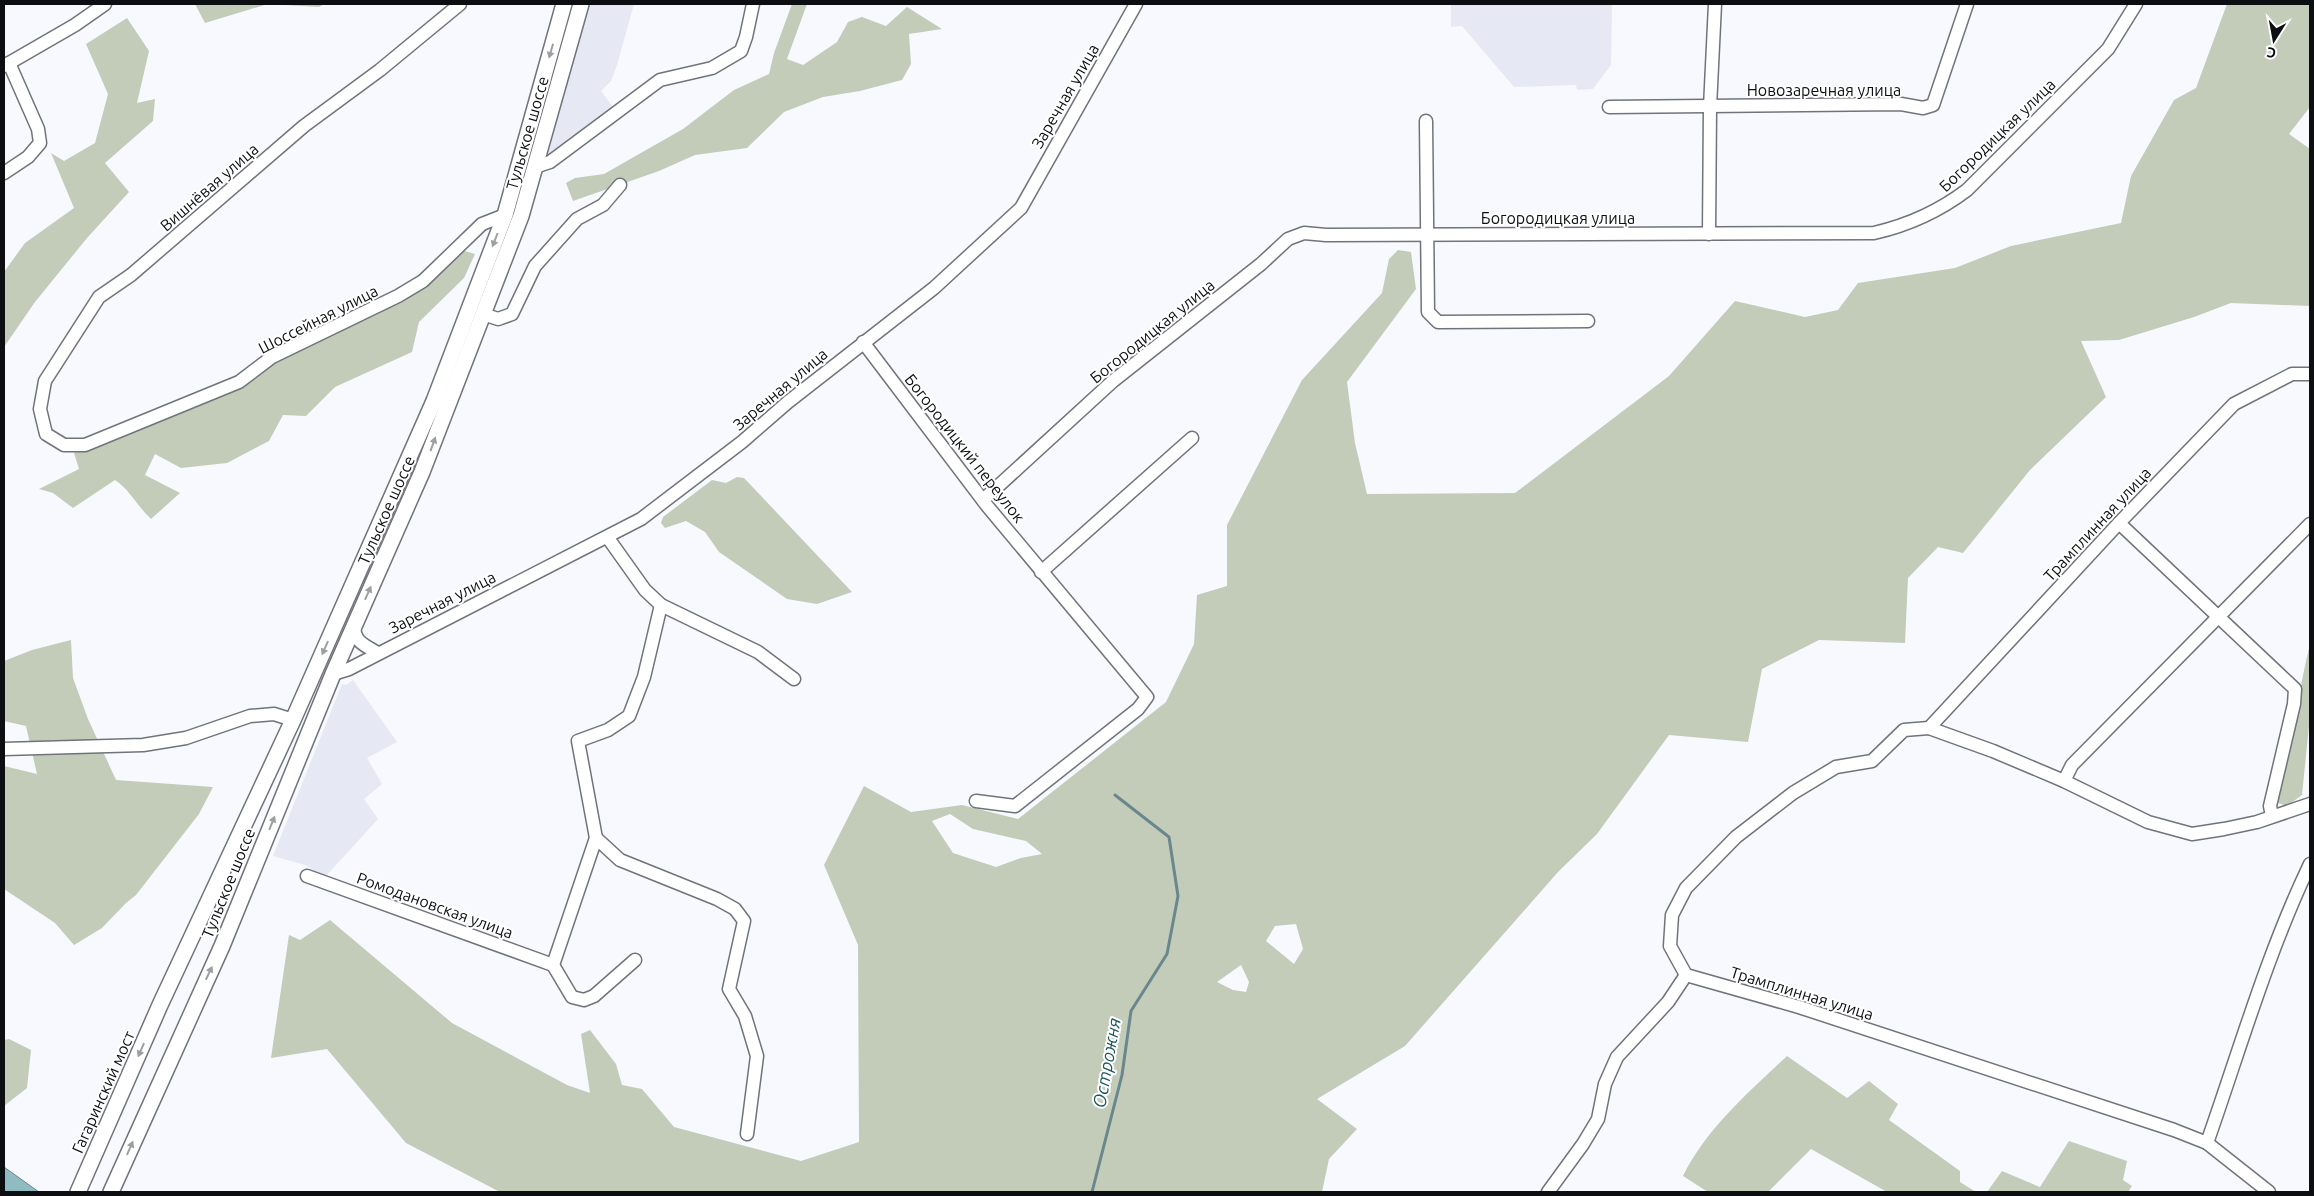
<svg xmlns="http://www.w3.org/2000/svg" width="2314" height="1196" font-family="Ubuntu,sans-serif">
	<rect width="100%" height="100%" fill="#f7f9fe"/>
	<g fill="#e6e9f3">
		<polygon points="587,4 634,4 617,65 611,81 601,91 615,110 546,162"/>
		<polygon points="1451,4 1612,4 1611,65 1593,89 1577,90 1576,85 1514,87 1462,26 1451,27"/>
		<polygon points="353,680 397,742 367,758 382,784 364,799 378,819 325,877 305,865 273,856 342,684 346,685"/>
	</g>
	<g fill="#c3ccb9" fill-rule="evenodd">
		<polygon points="195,4 324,4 319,7 268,4 205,23"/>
		<polygon points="792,4 807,4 787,59 803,65 837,42 848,22 862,17 886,26 907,7 942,29 909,34 911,64 902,80 860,91 823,97 784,112 747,148 695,155 659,171 573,201 566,183 575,178 604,174 683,129 734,90 769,74 774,53"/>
		<path d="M2227,4H2310V107L2289,134L2310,149V306L2231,303L2194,317L2119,340L2081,341L2106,397L2030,470L1963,553L1938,547L1908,578L1905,643L1819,640L1762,669L1748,742L1669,735L1597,834L1558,872L1405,1046L1317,1099L1357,1129L1329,1159L1322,1192H500L406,1143L327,1049L271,1058L289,935L300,940L330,920L452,1023L567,1085L590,1093L581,1034L590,1030L616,1064L622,1085L642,1089L674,1127L801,1161L859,1142L858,945L824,865L864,786L911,812L962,805L1018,819L1166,702L1194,644L1197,595L1227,586V525L1302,380L1382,293L1389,259L1398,250L1411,252L1416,289L1347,382L1355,443L1367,494L1515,493L1669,376L1735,301L1805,317L1838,310L1858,283L1955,268L2011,246L2121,223L2131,176L2174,100L2196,88ZM950,814L973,829L1026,841L1042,854L1021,858L996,867L953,853L932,821ZM1296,924L1303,949L1294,964L1266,941L1275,926ZM1241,965L1249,982L1246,992L1233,990L1217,982Z"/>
		<polygon points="127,18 149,51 137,103 155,99 153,121 105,163 129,192 87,238 35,302 4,347 4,272 25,243 74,208 51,153 64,161 95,143 108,94 86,44"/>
		<path d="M461,250L475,254L464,278L419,322L412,352L335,387L306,416L283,415L269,441L227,463L181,468L155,454L145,475L180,493L151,519C138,507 130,490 115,480L73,508L53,493L39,489L79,469L74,453L240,388L277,361L402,301Z"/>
		<polygon points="737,477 744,478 852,592 817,604 787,599 719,552 705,532 686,521 665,528 661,523 663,517 712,480 726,483"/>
		<polygon points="71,640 73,678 88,719 116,780 213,787 199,814 136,895 126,903 102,928 74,945 55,923 4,889 4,766 37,774 26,726 4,721 4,661 32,650"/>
		<path d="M2310,644V716L2302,795L2287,806L2278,803C2291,750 2297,697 2310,644Z"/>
		<polygon points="9,1039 31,1050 27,1088 4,1106 4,1040"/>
		<path d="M1787,1056L1847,1098L1869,1081L1898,1104L1889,1120L1960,1171V1182L1976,1192H1887L1811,1149L1768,1192H1708L1683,1176C1707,1128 1748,1093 1787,1056Z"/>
		<polygon points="2069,1141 2127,1161 2123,1180 2132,1186 2128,1192 1987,1192 2002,1171 2040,1187"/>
	</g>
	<polygon fill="#91bbc2" stroke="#69878d" points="4,1167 39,1192 4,1192"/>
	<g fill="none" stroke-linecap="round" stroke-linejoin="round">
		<polyline stroke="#69878d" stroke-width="3" points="1092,1192 1122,1075 1131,1011 1167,954 1178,896 1169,837 1115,795"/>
		<g stroke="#70737a" stroke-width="15">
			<g id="minor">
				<polyline points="460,4 380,70 304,126 131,275 99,297 45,381 40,409 46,434 64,445 85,445 239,382 272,357 398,296 423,281 482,224 505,215"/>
				<polyline points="4,66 75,25 105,4"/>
				<polyline points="1609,107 1901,104 1923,108 1933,105 1967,4"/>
				<polyline points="1426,121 1428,312 1438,322 1588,321"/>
				<polyline points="535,167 550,162 660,80 712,68 741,51 746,37 753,4"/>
				<polyline points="4,173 28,157 40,143 38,129 9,63"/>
				<polyline points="1709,234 1710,107 1715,4"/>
				<polyline points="483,314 498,319 512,314 535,266 577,219 603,205 620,185"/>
				<polyline points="863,342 988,507 1147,697 1138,709 1015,806 976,801"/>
				<path d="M983,500L1113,381L1261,264L1288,239L1304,233L1326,235L1874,233C1909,225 1938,212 1967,190L2108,49L2136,4"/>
				<polyline points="2119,523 2295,689 2294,704 2270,806 2272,816"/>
				<polyline points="608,538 645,590 661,605 758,652 794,679"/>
				<polyline points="1041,572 1192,438"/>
				<path d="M354,625C354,642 364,645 378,653"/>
				<polyline points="333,674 349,669 641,519 742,442 788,402 934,288 1021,208 1136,4"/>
				<polyline points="1929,728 2119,523 2234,404 2292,374 2310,374"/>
				<polyline points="4,749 143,745 186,738 250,716 274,714 293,720"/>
				<polyline points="2064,781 2072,765 2310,524"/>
				<polyline points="596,838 578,741 608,730 629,716 644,677 661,605"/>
				<polyline points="307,876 553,965"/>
				<polyline points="635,960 594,996 584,1000 572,997 553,965 596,838 620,860 717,899 735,909 744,921 729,989 745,1016 757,1056 747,1134"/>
				<path d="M2207,1143C2240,1049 2267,954 2310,864"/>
				<polyline points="1548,1192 1583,1144 1598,1119 1605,1084 1617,1057 1668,1002 1686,975"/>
				<polyline points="2269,1192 2207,1143 2174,1130 1799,1007 1686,975 1670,946 1672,915 1686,888 1736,837 1793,793 1836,767 1872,761 1904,730 1929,728 1993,751 2064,781 2148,822 2192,834 2224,829 2257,822 2310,804"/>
			</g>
		</g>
		<g stroke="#70737a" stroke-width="18">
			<g id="major">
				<polyline points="78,1192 160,1005 293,720 434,401 505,215 564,4"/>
				<polyline points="111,1192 222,946 333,674 422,472 521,216 581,4"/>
			</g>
		</g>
		<use href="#minor" stroke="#fff" stroke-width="12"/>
		<use href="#major" stroke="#fff" stroke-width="15"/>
	</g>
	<defs><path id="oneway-solid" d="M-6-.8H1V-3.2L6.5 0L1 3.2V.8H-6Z" transform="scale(1.25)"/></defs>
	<g fill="#9e9fa0">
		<use href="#oneway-solid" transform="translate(551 51) rotate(106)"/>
		<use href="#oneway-solid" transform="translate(495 240) rotate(111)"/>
		<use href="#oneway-solid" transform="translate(433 444) rotate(-70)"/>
		<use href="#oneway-solid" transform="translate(368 593) rotate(-66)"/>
		<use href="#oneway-solid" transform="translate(325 648) rotate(114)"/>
		<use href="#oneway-solid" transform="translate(272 823) rotate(-68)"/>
		<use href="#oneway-solid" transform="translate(209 973) rotate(-65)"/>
		<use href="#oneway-solid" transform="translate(141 1050) rotate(114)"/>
		<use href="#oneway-solid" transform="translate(130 1148) rotate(-66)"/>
	</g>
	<g text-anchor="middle" stroke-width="4" stroke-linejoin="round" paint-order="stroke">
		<g font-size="16" fill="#0d0e11" stroke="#fff">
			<text x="1824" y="96">Новозаречная улица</text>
			<text transform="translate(1065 96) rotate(-60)" y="6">Заречная улица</text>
			<text transform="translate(527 133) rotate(-74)" y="6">Тульское шоссе</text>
			<text transform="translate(1997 135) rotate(-44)" y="6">Богородицкая улица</text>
			<text transform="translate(209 187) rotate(-41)" y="6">Вишнёвая улица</text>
			<text x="1558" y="224">Богородицкая улица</text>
			<text transform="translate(318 319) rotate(-27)" y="6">Шоссейная улица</text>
			<text transform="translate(1152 331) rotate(-39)" y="6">Богородицкая улица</text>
			<text transform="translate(780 389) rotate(-40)" y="6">Заречная улица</text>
			<text transform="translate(965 448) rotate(52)" y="6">Богородицкий переулок</text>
			<text transform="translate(386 510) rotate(-66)" y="6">Тульское шоссе</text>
			<text transform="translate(2097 524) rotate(-47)" y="6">Трамплинная улица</text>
			<text transform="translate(442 602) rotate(-27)" y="6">Заречная улица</text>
			<text transform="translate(228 883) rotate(-68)" y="6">Тульское шоссе</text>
			<text transform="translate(435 905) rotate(20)" y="6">Ромодановская улица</text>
			<text transform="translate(1802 993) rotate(17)" y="6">Трамплинная улица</text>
			<text transform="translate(103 1092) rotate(-66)" y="6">Гагаринский мост</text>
		</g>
		<g font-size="18" font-style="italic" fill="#1a555d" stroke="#fff">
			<text transform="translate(1107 1063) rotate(-80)" y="6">Острожня</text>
		</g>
	</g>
	<rect width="2314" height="1196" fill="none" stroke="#0d0e11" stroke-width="10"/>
	<g transform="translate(2274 40) rotate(191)" stroke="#ffffff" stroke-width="4" paint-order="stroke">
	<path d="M0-4L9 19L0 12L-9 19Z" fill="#0d0e11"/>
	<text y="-8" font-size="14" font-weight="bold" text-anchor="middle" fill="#0d0e11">С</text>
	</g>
</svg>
